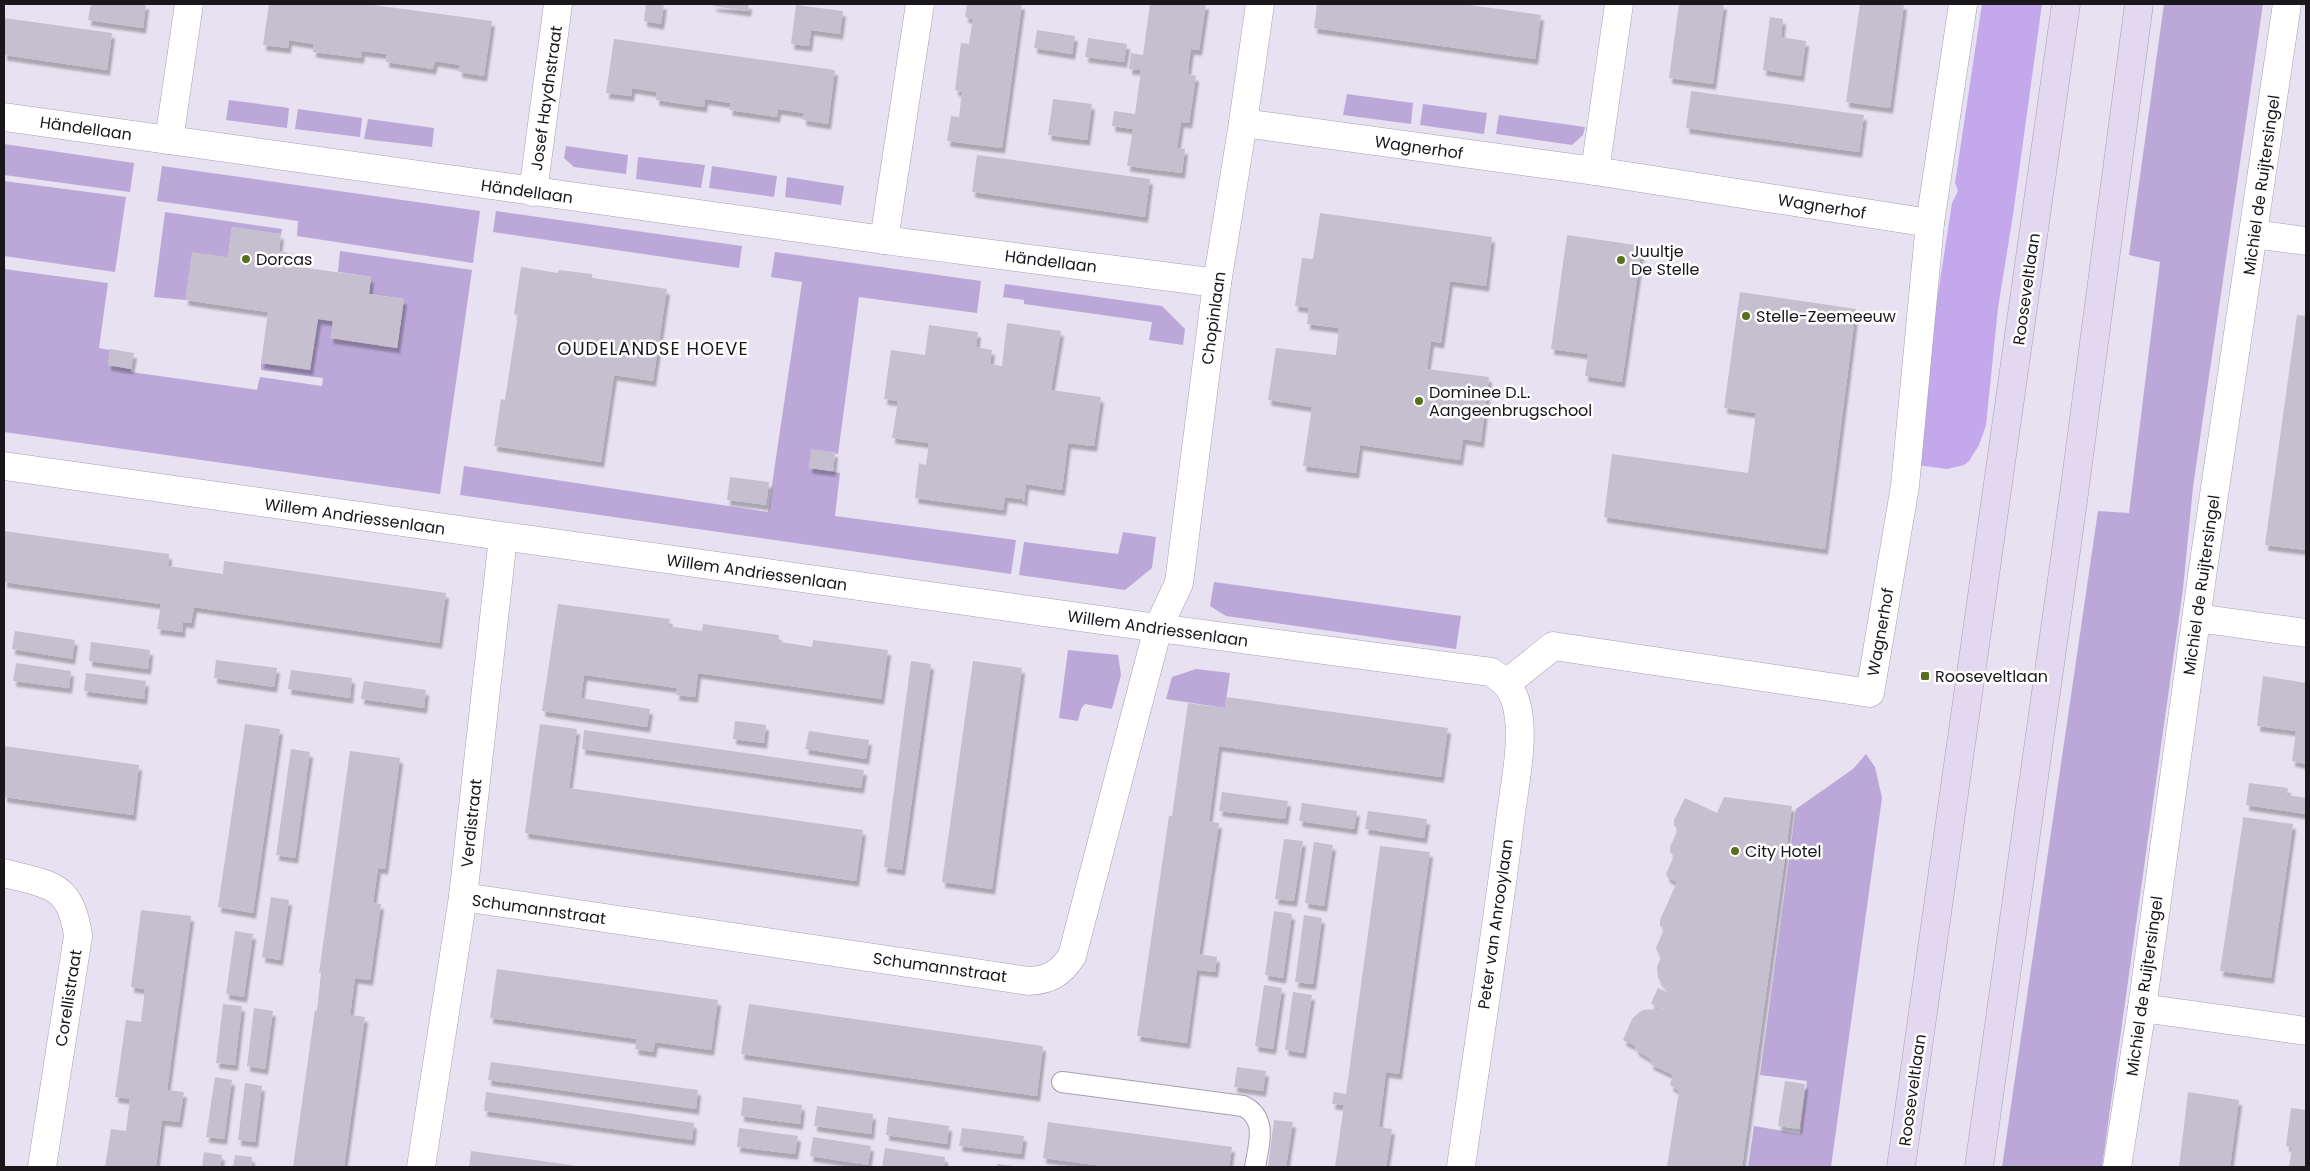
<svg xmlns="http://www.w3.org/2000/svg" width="2310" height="1171" font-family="Poppins,sans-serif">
	<defs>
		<filter id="shadow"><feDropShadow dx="3" dy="5.5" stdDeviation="1" flood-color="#0004"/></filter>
	</defs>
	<rect width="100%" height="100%" fill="#e7e1f1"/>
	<g fill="#bba8d8">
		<polygon points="2164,4 2263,4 2193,487 2183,589 2102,1167 2002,1167 2098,511 2129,513 2160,262 2129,255"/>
		<polygon points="1347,94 1413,103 1411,124 1343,115"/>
		<polygon points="229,100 289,108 287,128 226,120"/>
		<polygon points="1423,104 1487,113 1484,134 1420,125"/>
		<polygon points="298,109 362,118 360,137 295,129"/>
		<polygon points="1499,115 1585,127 1583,135 1572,145 1496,134"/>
		<polygon points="368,119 434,128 432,147 364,139"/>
		<polygon points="4,144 134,163 130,192 4,175"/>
		<polygon points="566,146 628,155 626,174 574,167 564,158"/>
		<polygon points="638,157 705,165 701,188 636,179"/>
		<polygon points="162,166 480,211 473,263 297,236 298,221 157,201"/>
		<polygon points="712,166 777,176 774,197 709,188"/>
		<polygon points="787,177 844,186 841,205 785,197"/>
		<polygon points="4,181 126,197 115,272 4,256"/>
		<polygon points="496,211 742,246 739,268 493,232"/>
		<polygon points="165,212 282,229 281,234 232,227 228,257 185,300 154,297"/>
		<polygon points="340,251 472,270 440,494 4,432 4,269 108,283 99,348 110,350 108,365 131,369 131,372 257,390 260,377 322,386 323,378 261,370 261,363 310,369 318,319 333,321 331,338 397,348 404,299 369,294 371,277 338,272"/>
		<polygon points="775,252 981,281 977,313 859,297 838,454 812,450 809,468 840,473 835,516 1016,540 1011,574 460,495 464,466 768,512 802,282 771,277"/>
		<polygon points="1005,284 1162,306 1185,329 1183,345 1149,340 1152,322 1024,304 1024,300 1003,297"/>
		<polygon points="1123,532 1156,537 1152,568 1125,590 1019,575 1024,542 1118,554"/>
		<polygon points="1214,582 1461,616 1456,649 1226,616 1210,606"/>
		<polygon points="1068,650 1118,655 1121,675 1112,709 1085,704 1081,709 1078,721 1059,718"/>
		<polygon points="1196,669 1230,673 1225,708 1166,699 1172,677"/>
		<polygon points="1866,754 1875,767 1882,798 1831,1167 1748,1167 1754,1126 1800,1134 1807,1081 1760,1075 1796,809 1853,769"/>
	</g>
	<polygon fill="#c3a8eb" points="1982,4 2042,4 2013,215 1998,308 1986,425 1979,445 1969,461 1964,465 1947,469 1917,465 1916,438 1952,203 1958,191 1955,183"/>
	<g fill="#c5bfcf" filter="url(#shadow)">
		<polygon points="91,4 146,4 143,28 88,20"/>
		<polygon points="269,4 366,4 492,21 484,76 459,72 460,65 435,61 433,69 386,62 387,54 362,51 361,58 313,52 314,44 289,40 288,48 263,45"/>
		<polygon points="646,4 664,4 661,24 644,21"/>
		<polygon points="713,4 749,4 748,11 713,6"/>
		<polygon points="967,4 1022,4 1002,148 947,141 951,116 959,117 962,92 955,90 961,43 969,44 973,19 965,17"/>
		<polygon points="1150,4 1206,4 1199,50 1191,49 1189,62 1188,74 1196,76 1189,123 1181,122 1177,148 1185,149 1182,173 1127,166 1133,129 1112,126 1114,111 1135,114 1141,70 1129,69 1131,53 1143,55"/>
		<polygon points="1317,4 1463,4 1541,15 1535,59 1314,28"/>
		<polygon points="1679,4 1724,4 1713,84 1669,78"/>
		<polygon points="1860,4 1904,4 1890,108 1846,102"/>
		<polygon points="796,5 843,11 840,34 811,30 809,46 791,44"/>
		<polygon points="1770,17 1783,19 1781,37 1806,41 1801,76 1763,70"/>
		<polygon points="4,18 112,33 107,70 4,55"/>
		<polygon points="1037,30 1075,36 1072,54 1034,48"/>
		<polygon points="1088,38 1127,44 1124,62 1085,57"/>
		<polygon points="614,39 835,70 828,124 803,120 804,113 778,109 777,117 729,110 731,103 705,99 704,107 656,100 657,92 632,88 631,96 606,93"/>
		<polygon points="1691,91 1864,115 1859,152 1686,128"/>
		<polygon points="1053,99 1092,104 1087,140 1048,135"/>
		<polygon points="977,155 1150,179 1145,217 972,192"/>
		<polygon points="1320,213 1492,237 1486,286 1450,281 1441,343 1431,341 1427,369 1489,377 1481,442 1463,439 1460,460 1360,445 1356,473 1303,466 1312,407 1268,400 1276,348 1336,355 1339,328 1307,324 1309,308 1295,306 1302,258 1313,259"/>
		<polygon points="232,227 281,234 279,251 294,254 293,266 371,277 369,294 404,299 397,348 330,338 333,321 318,319 310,370 261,363 268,312 185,300 192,252 228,257"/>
		<polygon points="1567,235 1642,246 1622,382 1585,376 1588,354 1551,349"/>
		<polygon points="521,267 558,273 559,270 592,274 592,278 667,289 653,381 614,375 601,462 494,446 501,399 505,400 518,315 514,314"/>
		<polygon points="1740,292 1856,309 1825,549 1604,517 1612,454 1748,473 1756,413 1724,408"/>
		<polygon points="2297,315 2306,316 2306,550 2265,545"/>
		<polygon points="1007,323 1061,331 1051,390 1101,397 1094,446 1068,443 1062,490 1026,484 1024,502 1022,499 1005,497 1003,510 915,498 919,463 926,465 929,443 892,438 898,401 884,399 891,350 925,355 929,325 978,332 976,347 992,350 990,364 1002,366"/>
		<polygon points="110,349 134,353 131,369 108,365"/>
		<polygon points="811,449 835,452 833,471 809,468"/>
		<polygon points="730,477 769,482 766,505 727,500"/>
		<polygon points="4,531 169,554 168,566 223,574 224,561 446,593 439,643 194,607 191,623 183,622 182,632 157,629 161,604 4,582"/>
		<polygon points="558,604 670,619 668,626 702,631 703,624 779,635 778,642 794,644 812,647 813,640 888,650 881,699 698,673 695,697 676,695 677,688 584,675 581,698 650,709 647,727 542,711"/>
		<polygon points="15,631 75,640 72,659 12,649"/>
		<polygon points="91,642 150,650 148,669 89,661"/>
		<polygon points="216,660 277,668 274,687 214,678"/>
		<polygon points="911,661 931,664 902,870 884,867"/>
		<polygon points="973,661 1022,668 992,889 942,882"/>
		<polygon points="16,663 71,671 69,688 13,681"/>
		<polygon points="291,670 352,678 350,698 288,689"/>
		<polygon points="86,673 146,681 144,699 84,691"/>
		<polygon points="2263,676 2306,683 2306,764 2292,761 2296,731 2257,726"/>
		<polygon points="364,681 426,690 424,708 361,699"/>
		<polygon points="1226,697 1448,728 1441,777 1219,746 1209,821 1219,823 1199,954 1217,957 1215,972 1197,970 1187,1043 1137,1036 1169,816 1172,816 1188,703 1225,708"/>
		<polygon points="735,721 766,725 764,743 733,739"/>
		<polygon points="245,724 280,729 253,913 218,907"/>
		<polygon points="540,724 577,729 569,788 863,830 856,881 525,833"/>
		<polygon points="584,730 864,770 861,788 582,749"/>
		<polygon points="809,731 869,740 866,759 805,749"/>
		<polygon points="4,746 139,765 133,815 4,797"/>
		<polygon points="291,749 310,752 295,858 276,855"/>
		<polygon points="350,751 400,758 385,869 378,868 373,903 381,904 370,980 355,978 350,1015 365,1017 344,1167 293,1167 315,1010 317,1011 321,973 319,973"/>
		<polygon points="2249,783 2288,788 2287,795 2306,798 2306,814 2246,805"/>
		<polygon points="1222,792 1288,801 1285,819 1219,811"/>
		<polygon points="1724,797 1792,806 1742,1167 1667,1167 1679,1091 1670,1085 1673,1075 1650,1064 1652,1060 1636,1050 1635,1046 1623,1040 1632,1019 1637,1014 1643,1010 1659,1009 1651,1003 1658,988 1667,992 1668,990 1658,978 1657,967 1662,955 1658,953 1656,948 1664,929 1660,926 1660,920 1677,882 1668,878 1666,874 1674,856 1670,852 1670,847 1678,829 1674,826 1674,820 1685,798 1717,813"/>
		<polygon points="1302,803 1357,811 1354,829 1299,821"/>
		<polygon points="1368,811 1427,819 1424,838 1365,829"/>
		<polygon points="2242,817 2293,824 2271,978 2220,971 2243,820"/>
		<polygon points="1284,839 1303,841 1294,901 1275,899"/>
		<polygon points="1314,842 1333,845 1324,906 1305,903"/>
		<polygon points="1380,846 1430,852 1399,1074 1386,1072 1379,1127 1392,1129 1386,1167 1335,1167 1344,1105 1332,1104 1334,1092 1346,1094"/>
		<polygon points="271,897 289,900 280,960 262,957"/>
		<polygon points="141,910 191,916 167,1090 184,1092 179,1122 162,1120 156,1167 105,1167 111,1129 126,1131 130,1099 115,1097 126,1020 141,1022 145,989 131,987"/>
		<polygon points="1274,911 1292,914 1283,978 1265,975"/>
		<polygon points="1304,915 1322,918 1313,984 1295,982"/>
		<polygon points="235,931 253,934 244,997 226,994"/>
		<polygon points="497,969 718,1000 711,1050 655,1042 653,1052 635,1049 637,1039 490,1018"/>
		<polygon points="1264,985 1282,988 1273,1049 1255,1046"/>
		<polygon points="1293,992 1312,995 1303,1053 1285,1050"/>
		<polygon points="223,1004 242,1006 235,1065 216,1063"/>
		<polygon points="749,1004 1043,1046 1037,1096 741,1054"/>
		<polygon points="254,1008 273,1011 265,1069 247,1066"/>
		<polygon points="491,1062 698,1090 696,1109 488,1080"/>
		<polygon points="1237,1067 1266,1071 1263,1091 1234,1087"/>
		<polygon points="215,1077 232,1080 224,1139 206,1137"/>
		<polygon points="1785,1081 1805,1084 1799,1129 1778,1126"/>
		<polygon points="245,1083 262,1086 255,1142 238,1140"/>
		<polygon points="486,1092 694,1123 692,1140 484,1111"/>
		<polygon points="2188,1092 2239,1100 2230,1167 2179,1167"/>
		<polygon points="743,1097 802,1105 800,1124 741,1116"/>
		<polygon points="817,1106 873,1114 871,1134 814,1126"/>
		<polygon points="2291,1108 2306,1110 2305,1167 2289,1167 2292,1147 2286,1146"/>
		<polygon points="888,1117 949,1126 947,1144 886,1135"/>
		<polygon points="1274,1120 1293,1122 1286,1167 1268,1167"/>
		<polygon points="1048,1122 1232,1147 1229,1167 1110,1167 1043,1158"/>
		<polygon points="739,1128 798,1136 795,1154 737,1147"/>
		<polygon points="962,1128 1024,1136 1021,1154 959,1146"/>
		<polygon points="813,1137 871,1146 868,1165 810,1156"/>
		<polygon points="885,1148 945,1157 944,1167 882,1167"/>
		<polygon points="471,1151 577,1166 577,1167 469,1167"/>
		<polygon points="204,1152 222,1155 220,1167 202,1167"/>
		<polygon points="235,1155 252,1157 251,1167 233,1167"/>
		<polygon points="997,1164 1013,1166 1013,1167 997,1167"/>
	</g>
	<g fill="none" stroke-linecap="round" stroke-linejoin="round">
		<g stroke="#a6a0af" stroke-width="22">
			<path id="service" d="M1062,1082L1243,1106C1268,1118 1259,1144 1255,1167"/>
		</g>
		<g stroke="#a6a0af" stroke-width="29">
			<g id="minor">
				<polyline points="4,117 884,240 1217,283"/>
				<polyline points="1243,123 1595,171 1930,223"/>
				<polyline points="169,140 189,4"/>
				<polyline points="1595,171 1619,4"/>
				<polyline points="533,192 558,4"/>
				<polyline points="2254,234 2306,241"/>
				<polyline points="884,240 920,4"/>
				<path d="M4,466L1158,628L1491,672C1506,682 1513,689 1517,707C1525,740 1514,787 1510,821C1496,936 1477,1052 1461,1167"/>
				<polyline points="2197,618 2306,633"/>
				<polyline points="1507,683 1553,646 1870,693 1905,486 1930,223 1963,4"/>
				<path d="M4,873C49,885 71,883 78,936L42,1167"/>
				<path d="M463,897L1029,981C1050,980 1061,973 1072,956L1158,628L1179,583L1217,283L1243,123L1260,4"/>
				<polyline points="2142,1008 2306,1031"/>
				<polyline points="421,1167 463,897 503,537"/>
				<polyline points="2117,1167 2142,1008 2203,569 2287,4"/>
			</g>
		</g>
		<g stroke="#a6a0af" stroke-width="29">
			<g id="secondary">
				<polyline points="1901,1167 2066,4"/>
				<polyline points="1979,1167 2073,501 2139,4"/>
			</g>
		</g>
		<use href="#service" stroke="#fff" stroke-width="20"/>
		<use href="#minor" stroke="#fff" stroke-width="28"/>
		<use href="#secondary" stroke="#e2d8ef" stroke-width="28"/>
	</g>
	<g fill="#5a6f1e" stroke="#fff" stroke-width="2">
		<circle cx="246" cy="259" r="5"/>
		<circle cx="1621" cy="260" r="5"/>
		<circle cx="1746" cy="316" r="5"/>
		<circle cx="1419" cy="401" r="5"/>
		<rect x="1920" y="671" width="10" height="10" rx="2.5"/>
		<circle cx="1735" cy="851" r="5"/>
	</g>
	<g text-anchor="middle" stroke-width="5" stroke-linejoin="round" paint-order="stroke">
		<g font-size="16" fill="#19161c" stroke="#fff">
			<text transform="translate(546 98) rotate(-82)" y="6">Josef Haydnstraat</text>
			<text transform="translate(86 128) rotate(8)" y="6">Händellaan</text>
			<text transform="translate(1419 147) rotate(8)" y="6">Wagnerhof</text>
			<text transform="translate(2261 185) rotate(-82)" y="6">Michiel de Ruijtersingel</text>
			<text transform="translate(527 191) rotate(8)" y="6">Händellaan</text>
			<text transform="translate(1822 206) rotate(9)" y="6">Wagnerhof</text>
			<text transform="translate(1051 261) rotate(7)" y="6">Händellaan</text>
			<text transform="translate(2026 289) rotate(-82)" y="6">Rooseveltlaan</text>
			<text transform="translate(1213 318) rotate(-82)" y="6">Chopinlaan</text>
			<text transform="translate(355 516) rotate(8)" y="6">Willem Andriessenlaan</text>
			<text transform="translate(757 572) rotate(8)" y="6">Willem Andriessenlaan</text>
			<text transform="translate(2201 585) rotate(-82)" y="6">Michiel de Ruijtersingel</text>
			<text transform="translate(1158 628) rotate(8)" y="6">Willem Andriessenlaan</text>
			<text transform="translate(1880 632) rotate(-80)" y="6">Wagnerhof</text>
			<text transform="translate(471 823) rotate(-84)" y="6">Verdistraat</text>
			<text transform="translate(539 909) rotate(8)" y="6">Schumannstraat</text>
			<text transform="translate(1495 924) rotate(-82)" y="6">Peter van Anrooylaan</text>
			<text transform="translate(940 967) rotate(8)" y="6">Schumannstraat</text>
			<text transform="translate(2144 986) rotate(-82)" y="6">Michiel de Ruijtersingel</text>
			<text transform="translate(68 998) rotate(-81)" y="6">Corellistraat</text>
			<text transform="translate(1912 1090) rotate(-82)" y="6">Rooseveltlaan</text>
		</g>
		<g font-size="16" fill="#19161c" stroke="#fff" text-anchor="start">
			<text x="1631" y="257">Juultje<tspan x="1631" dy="18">De Stelle</tspan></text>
			<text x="256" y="265">Dorcas</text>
			<text x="1756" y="322">Stelle-Zeemeeuw</text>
			<text x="1429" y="398">Dominee D.L.<tspan x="1429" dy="18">Aangeenbrugschool</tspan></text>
			<text x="1935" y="682">Rooseveltlaan</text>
			<text x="1745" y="857">City Hotel</text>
		</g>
		<g font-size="18" letter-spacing="1" fill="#19161c" stroke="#fff">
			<text x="653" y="355">OUDELANDSE HOEVE</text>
		</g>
	</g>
	<rect width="2310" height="1171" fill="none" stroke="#19161c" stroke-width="10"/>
</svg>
